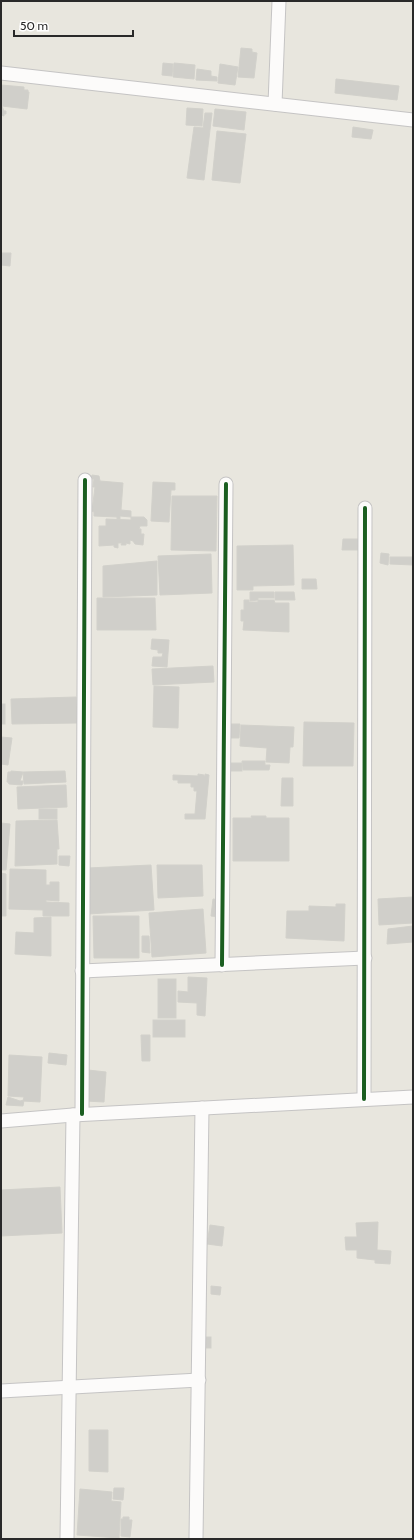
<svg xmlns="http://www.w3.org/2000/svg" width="414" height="1540" font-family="Cabin,sans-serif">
	<rect width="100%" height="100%" fill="#e8e6de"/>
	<g fill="#d0cfca" stroke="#d2d1cb">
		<polygon points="241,48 252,49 252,52 257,53 254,78 238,77"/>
		<polygon points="163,63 173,64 172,76 162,75"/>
		<polygon points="174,63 195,65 194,79 173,77"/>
		<polygon points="220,64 238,67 235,85 218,83"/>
		<polygon points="197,69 211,71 211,76 217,77 217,81 196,80"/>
		<polygon points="336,79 399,86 397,100 335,93"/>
		<polygon points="1,85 24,87 24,90 28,90 28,92 29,92 27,109 2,106 4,111 6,111 6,114 4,114 4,116 1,115"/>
		<polygon points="187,108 203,109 202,126 186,125"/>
		<polygon points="215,109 246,112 244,130 213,126"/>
		<polygon points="205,113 212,113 204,180 187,178 194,127 203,128"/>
		<polygon points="353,127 373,130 371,139 352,137"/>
		<polygon points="217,131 246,134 240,183 212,180"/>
		<polygon points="1,253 11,253 10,266 1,265"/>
		<polygon points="92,475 99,476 100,481 123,483 121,510 131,511 131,517 120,516 120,519 117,519 117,517 94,516 94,512 92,511 95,487 93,487 94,479 91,479"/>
		<polygon points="153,482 175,483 175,490 171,490 169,522 151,521"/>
		<polygon points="172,496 217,496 216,551 171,550"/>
		<polygon points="131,517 144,517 147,520 147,526 140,526 139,529 141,529 141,534 144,534 143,545 135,544 133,541 130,540 130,544 126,543 126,545 121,545 122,543 118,543 118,548 114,547 114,545 99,546 99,526 106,526 106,519 131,520"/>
		<polygon points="343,539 359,539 359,550 342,550"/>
		<polygon points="293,545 294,585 253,586 253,590 237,590 237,546"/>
		<polygon points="381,553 389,554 388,565 380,563"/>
		<polygon points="211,554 212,593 160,595 158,556"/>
		<polygon points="390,557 413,557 413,565 390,564"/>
		<polygon points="157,561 157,595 103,597 103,566"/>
		<polygon points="302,579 316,579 317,589 302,589"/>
		<polygon points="250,592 274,592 274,598 258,598 258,600 250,601"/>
		<polygon points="275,592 294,592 295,600 275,600"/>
		<polygon points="97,598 155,598 156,630 97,630"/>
		<polygon points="244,600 249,600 249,602 258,602 258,600 274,600 275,603 289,603 289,632 243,630 244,621 241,621 241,610 244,610"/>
		<polygon points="152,639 169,640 167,667 152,666 153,657 162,657 163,653 158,653 158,650 151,649"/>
		<polygon points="213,666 214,682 153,685 152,669"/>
		<polygon points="154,686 179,687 178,728 153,727"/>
		<polygon points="76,697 77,723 12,724 11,699"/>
		<rect x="1" y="704" width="4" height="20"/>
		<polygon points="304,722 354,723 353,766 303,766"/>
		<polygon points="227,724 240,724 239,738 226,738"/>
		<polygon points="241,725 294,727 293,747 290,747 289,763 266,762 267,748 240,746"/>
		<polygon points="1,737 12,738 8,765 1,764"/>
		<polygon points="242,761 265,761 265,765 270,765 269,770 243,770"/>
		<rect x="231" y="763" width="11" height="8"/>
		<polygon points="11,771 23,772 20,781 23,781 22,785 9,784 8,782 7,782 8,772 11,772"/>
		<polygon points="65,771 66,782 24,784 23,772"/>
		<polygon points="198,774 204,775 204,776 205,776 205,774 209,775 205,819 185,819 185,814 195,814 197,791 194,791 194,787 191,787 191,783 178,783 178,780 173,780 173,775 198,776"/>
		<polygon points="282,778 293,778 293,806 281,806"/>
		<polygon points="66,785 67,807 18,809 17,787"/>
		<rect x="39" y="809" width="18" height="10"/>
		<polygon points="251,816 266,816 266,818 289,818 289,861 233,861 233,818 252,818"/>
		<polygon points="57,820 59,849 57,849 57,864 15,866 16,821"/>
		<polygon points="1,823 10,824 6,870 1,870"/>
		<polygon points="59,856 70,856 69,866 59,865"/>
		<polygon points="151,865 154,910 88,914 88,868"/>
		<polygon points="157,865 202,865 203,896 158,898"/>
		<polygon points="10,869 46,870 46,885 50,885 50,882 59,882 59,901 46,900 46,902 69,903 69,916 43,916 43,910 9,909"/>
		<polygon points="1,873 6,874 6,916 1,916"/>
		<polygon points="413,897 413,923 379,925 378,899"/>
		<polygon points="213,899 220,900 220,917 211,916"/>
		<polygon points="336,904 345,904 344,941 286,938 287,911 309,911 309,906 336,907"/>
		<polygon points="203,909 206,953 152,957 149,913"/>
		<polygon points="93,916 139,916 139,958 94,958"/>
		<polygon points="51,917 51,956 15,954 16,932 34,933 34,918"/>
		<polygon points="413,926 413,942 387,944 388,929"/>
		<polygon points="142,936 149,936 150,953 142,952"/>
		<polygon points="188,977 207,978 205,1016 197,1015 197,1003 178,1002 178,991 188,992"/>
		<rect x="158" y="979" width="18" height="39"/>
		<rect x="153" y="1020" width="32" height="17"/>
		<polygon points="141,1035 150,1035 150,1061 142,1061"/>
		<polygon points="49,1053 67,1055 66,1065 48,1063"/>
		<polygon points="9,1055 42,1057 40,1102 23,1101 24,1097 8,1096"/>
		<polygon points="88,1070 106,1072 104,1102 86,1101"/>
		<polygon points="8,1097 20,1101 24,1100 23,1106 6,1105"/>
		<polygon points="60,1187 62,1233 1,1236 1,1190"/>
		<polygon points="378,1222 377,1250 391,1251 390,1264 375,1263 375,1260 357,1258 357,1250 346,1250 345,1237 357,1237 356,1223"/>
		<polygon points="210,1225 224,1227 222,1246 207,1244"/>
		<polygon points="211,1286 221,1287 220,1295 211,1294"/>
		<rect x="200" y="1337" width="11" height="11"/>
		<polygon points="89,1430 108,1430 108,1472 89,1471"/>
		<polygon points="114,1488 124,1488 123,1500 113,1499"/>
		<polygon points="80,1489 112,1492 111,1501 121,1502 119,1538 77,1535"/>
		<polygon points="123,1517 129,1517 129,1520 132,1520 130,1537 121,1536 121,1519 123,1519"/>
	</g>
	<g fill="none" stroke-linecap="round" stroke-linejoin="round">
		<g stroke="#c5c4c4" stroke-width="15">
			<g id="street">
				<polyline points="1,73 413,120"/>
				<polyline points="275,104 279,1"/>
				<polyline points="222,965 226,484"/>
				<polyline points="82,971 365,958"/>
				<polyline points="364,1099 365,508"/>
				<polyline points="82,1114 85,480"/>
				<polyline points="1,1121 73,1115 413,1097"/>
				<polyline points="1,1391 199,1380"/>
				<polyline points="67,1539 73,1115"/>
				<polyline points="196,1539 202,1108"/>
			</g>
		</g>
		<use href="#street" stroke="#fcfbfa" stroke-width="13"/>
		<g stroke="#fff" stroke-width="6">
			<g id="cycleway">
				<polyline points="222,965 226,484"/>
				<polyline points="364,1099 365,508"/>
				<polyline points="82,1114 85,480"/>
			</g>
		</g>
		<use href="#cycleway" stroke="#1b5e20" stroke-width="4"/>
	</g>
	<rect width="414" height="1540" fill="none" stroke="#292929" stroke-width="4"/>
	<path d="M14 30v6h119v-6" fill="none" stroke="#292929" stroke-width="2"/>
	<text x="20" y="30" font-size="12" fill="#292929" stroke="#ffffff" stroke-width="3" paint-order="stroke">50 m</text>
</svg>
